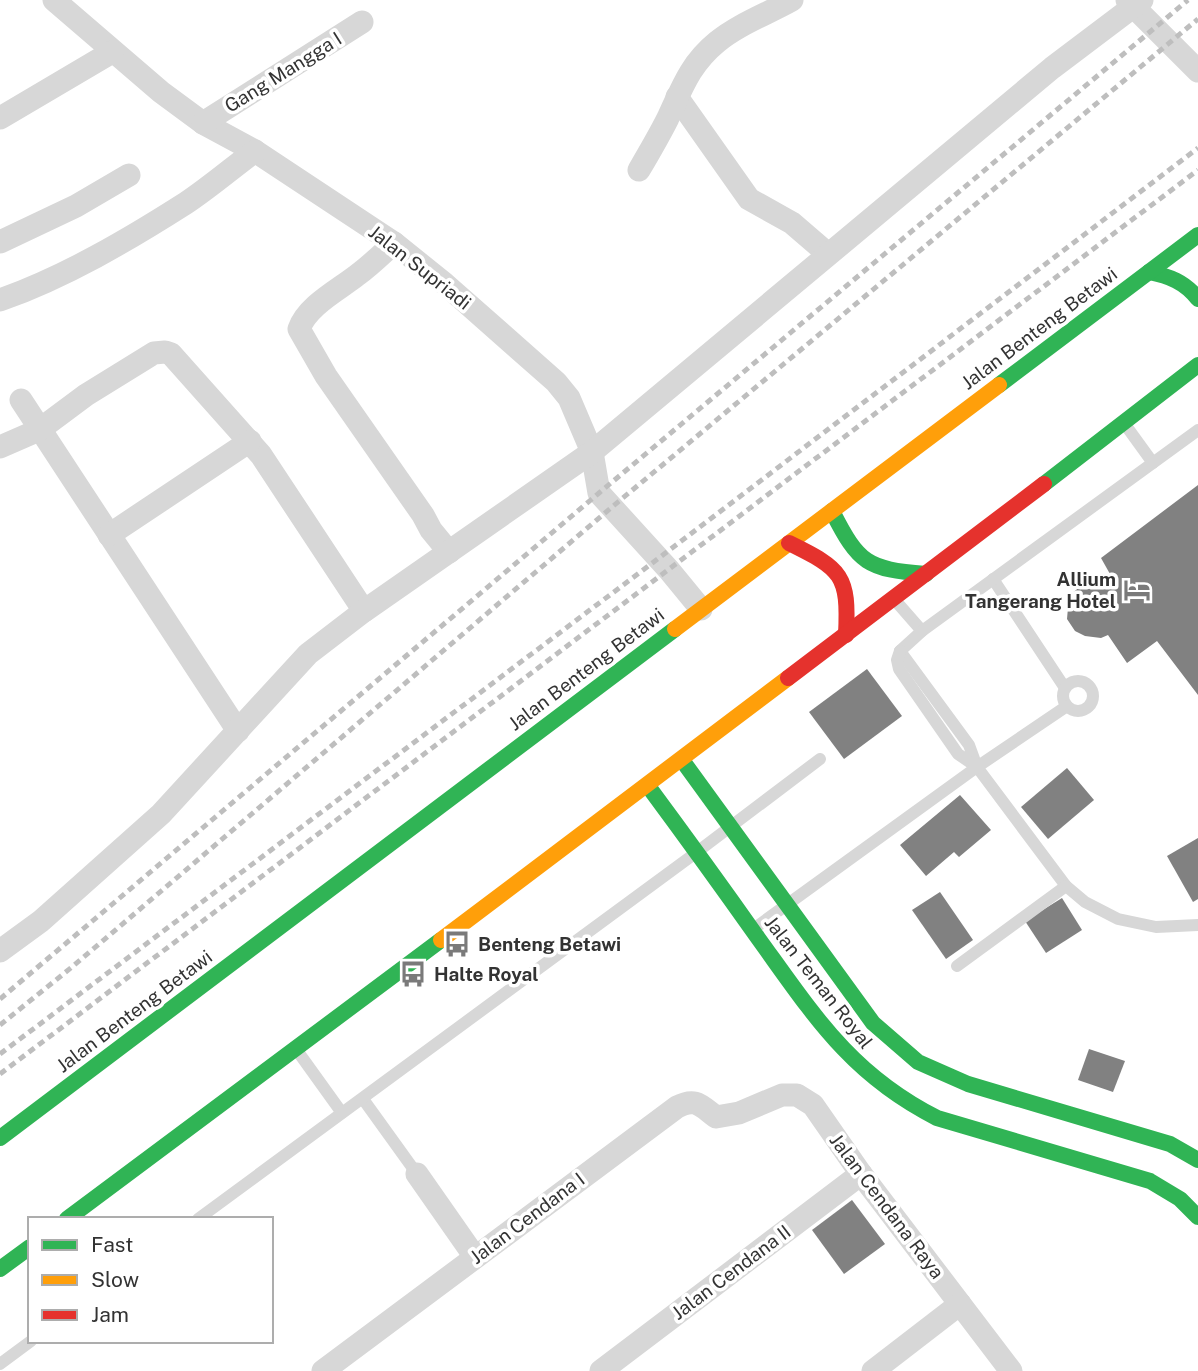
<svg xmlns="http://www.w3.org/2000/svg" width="1198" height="1371" font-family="'Public Sans',sans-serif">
	<rect width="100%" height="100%" fill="#fff"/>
	<g fill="#818181">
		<polygon points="1198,485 1198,695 1157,641 1127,663 1108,635 1101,638 1085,636 1075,631 1067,619 1069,596 1084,583 1110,574 1101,558"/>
		<polygon points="867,669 902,716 844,759 809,712"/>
		<polygon points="1067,768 1094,800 1048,839 1021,807"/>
		<polygon points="960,795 991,830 959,857 954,852 926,876 900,845"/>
		<polygon points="1198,838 1198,899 1193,902 1167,856"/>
		<polygon points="940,892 973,940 946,959 912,910"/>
		<polygon points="1062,898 1082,930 1046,953 1025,921"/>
		<polygon points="1089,1049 1125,1061 1113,1092 1078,1080"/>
		<polygon points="852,1200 885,1244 844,1274 812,1230"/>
	</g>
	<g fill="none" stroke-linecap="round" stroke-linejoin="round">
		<g stroke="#d7d7d7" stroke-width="12">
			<polyline points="1124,423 1153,463"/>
			<polyline points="993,579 1065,688"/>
			<polyline points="894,599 922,631"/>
			<polyline points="900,651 969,745 977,767 1066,886 1085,902 1118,919 1156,927 1198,925"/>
			<polyline points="900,651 922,631 1198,430"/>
			<polyline points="900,651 897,660 899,669 958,754 977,767"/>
			<circle cx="1078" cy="696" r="15"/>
			<polyline points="752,930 977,767 1067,706"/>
			<polyline points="957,966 1066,886"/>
			<polyline points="296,1049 342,1113"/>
			<polyline points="363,1099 417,1174"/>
			<polyline points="198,1219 697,852 820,759"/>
			<polyline points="0,1364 31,1341"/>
		</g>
		<g stroke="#d7d7d7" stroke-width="23">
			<polyline points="54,0 161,92 203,123 255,151 394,243 445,284 556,382 569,398 592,452 599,493 669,570 701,609"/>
			<polyline points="1127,0 1198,71"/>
			<polyline points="677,97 749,199 792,223 828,254"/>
			<polyline points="0,118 112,52"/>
			<polyline points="203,123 362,22"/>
			<path d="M639,170C649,153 659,136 668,118C682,88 690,64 717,42C739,24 767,14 792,0"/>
			<polyline points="0,242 76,206 129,175"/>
			<path d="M394,243C382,254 370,266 356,276C338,290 307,306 299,329L326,376L423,515L431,530L449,552"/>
			<path d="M0,300C65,277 128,240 186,203C210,187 232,168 255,151"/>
			<polyline points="21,400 238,731"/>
			<polyline points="0,447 39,430 86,395 154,353 165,352 171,354 261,455 364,611"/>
			<polyline points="109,535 250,441"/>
			<polyline points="0,951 41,921 161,814 308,654 364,611 592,452 1052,68 1142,0"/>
			<polyline points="417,1174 475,1257"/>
			<path d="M323,1371L677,1107C696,1097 701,1106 716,1117L739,1113L782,1095H797L813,1105L861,1174L1011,1371"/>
			<polyline points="601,1371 861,1174"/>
			<polyline points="873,1371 960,1304"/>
		</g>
		<g stroke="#30b455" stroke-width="16">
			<path d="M1149,272C1169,276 1185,282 1198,299"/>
			<polyline points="999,385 1198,235"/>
			<polyline points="1044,484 1198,365"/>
			<path d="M832,511C859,564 867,569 926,574"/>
			<polyline points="682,760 873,1023 918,1062 968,1084 1170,1144 1198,1160"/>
			<path d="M648,786C685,836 722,887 758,938C813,1014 850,1074 937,1118L1150,1181L1180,1199L1198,1217"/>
			<polyline points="0,1138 675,629"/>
			<polyline points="67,1219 441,940"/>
			<polyline points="0,1269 30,1247"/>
		</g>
		<g stroke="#ff9f0a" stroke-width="16">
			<polyline points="675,629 999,385"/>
			<polyline points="441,940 788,678"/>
		</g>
		<g stroke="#e5322d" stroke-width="16">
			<path d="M789,543C842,569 849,575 846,635"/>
			<polyline points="788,678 1044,484"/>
		</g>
		<g stroke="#bebebe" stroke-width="5" stroke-dasharray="7 5" stroke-linecap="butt">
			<polyline points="0,999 599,493 1188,0"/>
			<polyline points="0,1025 72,967 612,507 1198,19"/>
			<polyline points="0,1054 659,558 1198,148"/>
			<polyline points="0,1074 1198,170"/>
		</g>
	</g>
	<defs>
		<g id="hotel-bare" transform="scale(2.1)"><path d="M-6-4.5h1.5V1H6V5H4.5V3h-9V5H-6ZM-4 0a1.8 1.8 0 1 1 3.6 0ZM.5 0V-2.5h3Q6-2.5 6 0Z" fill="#7a7a7a" stroke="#fff" stroke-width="2.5" paint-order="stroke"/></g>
		<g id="bus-bare" transform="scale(2.1)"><path d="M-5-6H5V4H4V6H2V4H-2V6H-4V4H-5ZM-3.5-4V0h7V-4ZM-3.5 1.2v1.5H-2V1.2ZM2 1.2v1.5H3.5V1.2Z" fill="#7a7a7a" stroke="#fff" stroke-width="2.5" paint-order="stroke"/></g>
	</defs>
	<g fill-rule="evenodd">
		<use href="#hotel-bare" x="1137" y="590"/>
		<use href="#bus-bare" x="457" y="944"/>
		<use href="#bus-bare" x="413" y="974"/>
	</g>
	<g text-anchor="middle" stroke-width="7" stroke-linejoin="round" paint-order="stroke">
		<g font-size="19" fill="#333" stroke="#fff">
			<text transform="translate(283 72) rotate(-32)" y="7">Gang Mangga I</text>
			<text transform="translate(420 267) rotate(38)" y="7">Jalan Supriadi</text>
			<text transform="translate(1039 328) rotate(-37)" y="7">Jalan Benteng Betawi</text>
			<text transform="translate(586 669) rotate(-37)" y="7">Jalan Benteng Betawi</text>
			<text transform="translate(819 982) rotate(52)" y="7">Jalan Teman Royal</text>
			<text transform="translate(134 1011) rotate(-37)" y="7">Jalan Benteng Betawi</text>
			<text transform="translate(887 1206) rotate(53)" y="7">Jalan Cendana Raya</text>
			<text transform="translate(527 1218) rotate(-37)" y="7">Jalan Cendana I</text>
			<text transform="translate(731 1272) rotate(-37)" y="7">Jalan Cendana II</text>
		</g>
		<g font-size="19" font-weight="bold" fill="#333" stroke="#fff" text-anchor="start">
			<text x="1116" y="586" text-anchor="end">Allium<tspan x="1116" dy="22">Tangerang Hotel</tspan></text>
			<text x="478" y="951">Benteng Betawi</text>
			<text x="434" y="981">Halte Royal</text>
		</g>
	</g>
	<rect x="28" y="1217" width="245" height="126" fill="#ffffff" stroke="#adadad" stroke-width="2"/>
	<rect x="42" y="1240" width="35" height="10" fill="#30b455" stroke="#adadad" stroke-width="2"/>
	<text x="91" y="1252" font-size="21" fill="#333333">Fast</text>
	<rect x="42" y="1275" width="35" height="10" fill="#ff9f0a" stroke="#adadad" stroke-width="2"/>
	<text x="91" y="1287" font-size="21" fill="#333333">Slow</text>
	<rect x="42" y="1310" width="35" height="10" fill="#e5322d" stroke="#adadad" stroke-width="2"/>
	<text x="91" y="1322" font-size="21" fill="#333333">Jam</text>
</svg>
